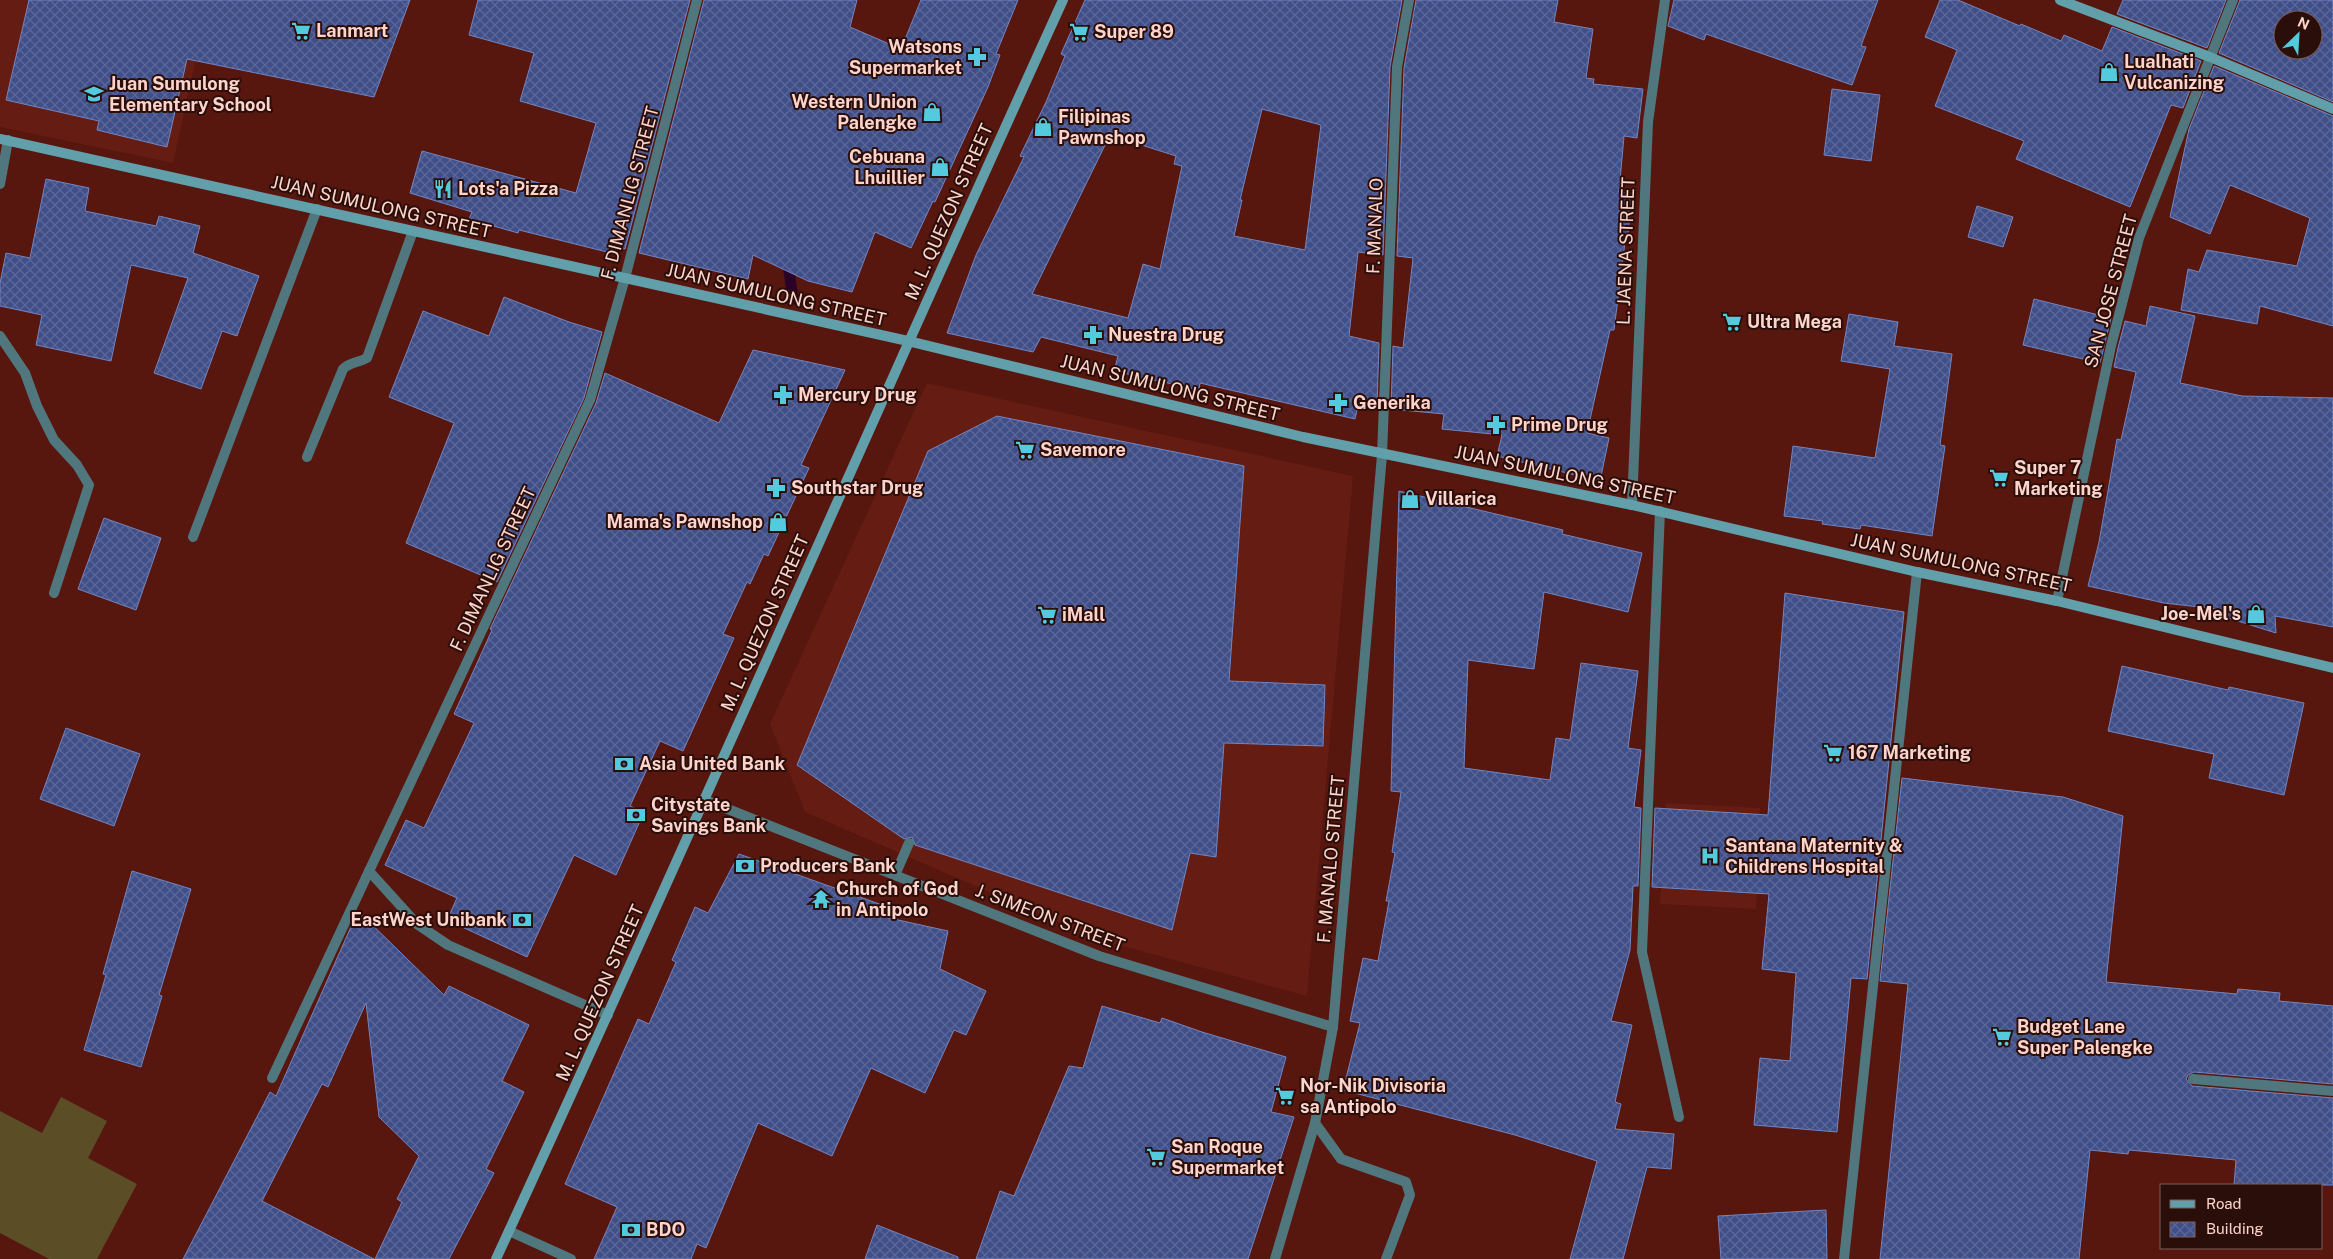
<svg xmlns="http://www.w3.org/2000/svg" width="2333" height="1259" font-family="'Public Sans',sans-serif">
	<defs>
		<pattern id="building-cross-hatch" width="8" height="8" patternUnits="userSpaceOnUse" patternTransform="scale(1.25)"><rect width="8" height="8" fill="#3f4f89"/><path d="M0 0l8 8M0 8l8-8" fill="none" stroke="#5c6798"/></pattern>
	</defs>
	<rect width="100%" height="100%" fill="#57160e"/>
	<g fill="#651c12">
		<polygon points="0,0 209,0 173,163 0,127"/>
		<polygon points="927,383 1353,476 1307,996 1100,940 805,812 770,724"/>
		<polygon points="1666,803 1760,808 1756,909 1660,904"/>
	</g>
	<polygon fill="#5b4e26" points="61,1097 107,1121 88,1158 137,1184 97,1259 49,1259 0,1233 0,1111 42,1133"/>
	<g fill="none" stroke-linecap="round" stroke-linejoin="round">
		<polyline stroke="#2a0228" stroke-width="11" points="787,257 793,299"/>
	</g>
	<g fill="url(#building-cross-hatch)" stroke="#7285c3" fill-rule="evenodd">
		<polygon points="29,0 410,0 374,97 187,59 167,147 97,130 99,121 6,100"/>
		<polygon points="478,0 690,0 625,249 610,246 607,252 519,230 518,233 469,219 472,212 410,193 422,151 576,193 596,123 520,101 534,53 469,35"/>
		<polygon points="704,0 857,0 850,27 901,49 921,0 1018,0 996,54 1000,55 988,87 935,202 933,201 911,248 875,232 852,292 808,281 753,255 748,279 639,253"/>
		<path d="M1085,0H1402L1390,67L1383,255L1358,252L1349,336L1379,343L1377,408L1358,406L1355,419L1200,383L1199,390L1114,371L1118,356L1041,337L1033,352L947,333L976,255L1024,157L1020,156L1046,102L1065,56L1061,54ZM1262,109L1321,125L1305,250L1234,236L1242,200H1240ZM1110,135L1176,156L1174,164L1182,166L1160,269L1143,264L1128,318L1032,294Z"/>
		<polygon points="1416,0 1558,0 1554,22 1593,29 1586,78 1594,79 1593,84 1643,89 1637,138 1624,136 1619,192 1632,194 1628,234 1626,234 1614,330 1610,330 1587,433 1609,438 1600,481 1497,456 1502,435 1442,429 1444,414 1391,409 1393,346 1403,348 1413,258 1397,256 1404,68"/>
		<polygon points="1674,0 1878,0 1861,46 1866,47 1852,85 1706,34 1704,40 1668,26"/>
		<polygon points="1940,0 1958,0 2020,26 2021,24 2061,41 2064,35 2102,51 2112,27 2201,61 2183,108 2171,105 2130,207 2016,159 2024,141 1935,106 1957,50 1925,37"/>
		<polygon points="2123,0 2226,0 2207,48 2117,14"/>
		<path d="M2240,0H2333V102L2219,53ZM2283,20H2313V50H2283Z"/>
		<polygon points="2214,66 2333,116 2333,326 2260,306 2257,324 2181,310 2188,269 2199,272 2207,250 2297,266 2310,218 2230,185 2210,234 2170,217 2189,129"/>
		<polygon points="1832,89 1880,95 1871,161 1824,155"/>
		<polygon points="46,179 89,188 85,211 156,226 159,216 200,226 193,253 259,276 237,336 222,331 201,389 154,373 188,278 131,265 111,361 36,345 42,315 0,306 0,283 6,253 30,258"/>
		<polygon points="1977,206 2013,217 2003,247 1968,237"/>
		<polygon points="504,297 569,322 602,332 584,398 497,582 406,543 454,423 389,397 423,311 489,336"/>
		<polygon points="2034,299 2111,318 2100,363 2023,345"/>
		<polygon points="2150,306 2195,316 2180,383 2242,396 2333,398 2333,627 2275,616 2276,633 2225,617 2226,610 2164,603 2088,586 2099,542 2117,439 2121,440 2136,372 2114,367 2118,348 2125,321 2146,326"/>
		<polygon points="1849,314 1898,322 1894,346 1952,354 1940,445 1945,446 1932,536 1861,525 1860,529 1822,524 1823,521 1784,516 1793,446 1875,458 1890,369 1841,361"/>
		<polygon points="753,350 845,370 801,465 809,468 768,556 764,554 750,584 747,582 723,634 734,638 683,751 660,741 630,806 644,812 616,875 574,855 527,957 447,920 457,898 385,865 406,820 424,828 474,723 454,714 492,630 490,629 596,403 605,373 719,423"/>
		<polygon points="997,416 1244,466 1229,681 1325,685 1323,746 1224,743 1216,857 1190,853 1172,930 915,845 912,837 904,839 797,765 928,451"/>
		<polygon points="1399,491 1563,530 1562,534 1642,553 1628,612 1544,592 1534,669 1468,660 1464,768 1550,780 1556,738 1570,740 1581,663 1638,671 1628,748 1641,750 1634,807 1641,808 1638,886 1633,886 1630,950 1611,1021 1632,1025 1615,1102 1621,1104 1615,1129 1674,1134 1671,1169 1647,1167 1623,1259 1570,1259 1597,1161 1515,1135 1343,1090 1360,1023 1350,1021 1363,958 1378,961 1389,901 1386,901 1395,853 1392,852 1401,792 1391,791"/>
		<polygon points="104,518 161,538 136,610 78,589"/>
		<polygon points="1785,593 1904,612 1867,979 1851,978 1837,1132 1754,1125 1760,1058 1790,1061 1796,973 1762,969 1769,894 1652,887 1655,808 1768,815"/>
		<polygon points="2122,666 2228,690 2229,687 2304,703 2284,795 2209,778 2214,754 2108,731"/>
		<polygon points="66,728 140,754 114,826 40,799"/>
		<polygon points="1902,778 2063,797 2123,816 2106,982 2237,994 2238,989 2280,993 2279,1001 2333,1006 2333,1084 2194,1072 2188,1075 2186,1079 2192,1086 2333,1098 2333,1185 2234,1185 2236,1160 2129,1150 2128,1154 2090,1150 2079,1259 1880,1259 1908,984 1880,981"/>
		<polygon points="739,854 888,907 880,916 948,931 940,969 986,991 966,1035 954,1030 925,1093 871,1068 832,1156 758,1123 706,1248 697,1244 691,1259 594,1259 617,1207 565,1184 638,1019 649,1024 676,962 672,960 695,907 708,913"/>
		<polygon points="132,871 191,889 159,995 162,996 141,1067 84,1050 106,975 103,974"/>
		<polygon points="358,911 444,995 449,986 529,1025 502,1081 524,1092 486,1169 494,1173 449,1259 375,1259 402,1202 397,1199 419,1156 379,1117 366,1003 328,1087 322,1084 262,1201 374,1259 183,1259 270,1092 276,1096"/>
		<polygon points="1102,1006 1160,1023 1162,1018 1202,1032 1286,1057 1271,1112 1294,1117 1248,1259 976,1259 1000,1191 1014,1196 1069,1066 1083,1068"/>
		<polygon points="1826,1210 1827,1259 1721,1259 1718,1216"/>
		<polygon points="877,1225 958,1257 958,1259 865,1259"/>
	</g>
	<g fill="none" stroke-linecap="round" stroke-linejoin="round">
		<g stroke="#51777e" stroke-width="10">
			<path d="M307,457L343,369C350,362 358,363 367,358L413,231"/>
			<polyline points="1660,511 1642,952 1679,1117"/>
			<polyline points="193,537 317,209"/>
			<polyline points="895,875 909,843"/>
			<polyline points="1315,1123 1341,1159 1406,1182 1410,1195 1386,1259"/>
			<polyline points="509,1231 571,1259"/>
		</g>
		<g stroke="#51777e" stroke-width="10">
			<polyline points="0,184 8,140"/>
			<polyline points="0,336 25,373 37,406 54,440 77,465 89,485 54,593"/>
			<polyline points="1632,505 1648,122 1665,0"/>
			<polyline points="705,800 1099,956 1333,1027"/>
			<polyline points="369,871 417,924 448,945 608,1015"/>
			<polyline points="272,1078 590,400 625,278 697,0"/>
			<polyline points="2193,1079 2333,1091"/>
			<polyline points="1275,1259 1315,1123 1333,1027 1382,455 1397,67 1409,0"/>
			<polyline points="1844,1259 1917,572"/>
		</g>
		<polyline stroke="#51777e" stroke-width="10" points="2057,601 2111,346 2139,238 2233,0"/>
		<g stroke="#619faa" stroke-width="10">
			<polyline points="2060,0 2210,57 2333,109"/>
			<polyline points="0,139 908,341 1303,437 1632,505 1917,572 2057,601 2333,668"/>
			<path d="M496,1259C689,841 872,419 1063,0"/>
		</g>
	</g>
	<defs>
		<g id="supermarket-bare" transform="scale(1.5)"><path d="M-6-5.5h2.5l.6 2H6L4.5 2H-2.5L-4.4-4H-6ZM-1.5 3.2a1.3 1.3 0 1 0 .1 0ZM3 3.2a1.3 1.3 0 1 0 .1 0Z" fill="#54cade" stroke="#2a0e0a" stroke-width="2.5" paint-order="stroke"/></g>
		<g id="pharmacy-bare" transform="scale(1.5)"><path d="M-2-6h4v4h4v4h-4v4h-4v-4h-4v-4h4Z" fill="#54cade" stroke="#2a0e0a" stroke-width="2.5" paint-order="stroke"/></g>
		<g id="shop-bare" transform="scale(1.5)"><path d="M-5-2.5h2.3a2.7 3.5 0 0 1 5.4 0H5L5.5 6h-11ZM-1.5-2.5h3a1.5 2.3 0 0 0-3 0Z" fill="#54cade" stroke="#2a0e0a" stroke-width="2.5" paint-order="stroke"/></g>
		<g id="school-bare" transform="scale(1.5)"><path d="M0-5L7-2L0 1L-7-2ZM-4 1L0 2.5L4 1V4Q0 6-4 4Z" fill="#54cade" stroke="#2a0e0a" stroke-width="2.5" paint-order="stroke"/></g>
		<g id="restaurant-bare" transform="scale(1.5)"><path d="M-5-6h1v4h1v-4h1v4h1v-4h1v5L-1.5 .5V6h-2V.5L-5-1ZM5-6V6H3V1.5H1.5Q1.5-4 5-6Z" fill="#54cade" stroke="#2a0e0a" stroke-width="2.5" paint-order="stroke"/></g>
		<g id="bank-bare" transform="scale(1.5)"><path d="M-6-4H6V4H-6ZM0-2.3a2.3 2.3 0 1 0 0 4.6a2.3 2.3 0 1 0 0-4.6Z" fill="#54cade" stroke="#2a0e0a" stroke-width="2.5" paint-order="stroke"/></g>
		<g id="hospital-bare" transform="scale(1.5)"><path d="M-5-5h3v3.5h4V-5h3V5h-3V1.5h-4V5h-3Z" fill="#54cade" stroke="#2a0e0a" stroke-width="2.5" paint-order="stroke"/></g>
		<g id="temple-bare" transform="scale(1.5)"><path d="M0-6L5-2H3V0L6.5 2.5H4V6H1.5V3h-3V6H-4V2.5H-6.5L-3 0V-2H-5Z" fill="#54cade" stroke="#2a0e0a" stroke-width="2.5" paint-order="stroke"/></g>
	</defs>
	<g fill-rule="evenodd">
		<use href="#supermarket-bare" x="301" y="31"/>
		<use href="#supermarket-bare" x="1079" y="32"/>
		<use href="#pharmacy-bare" x="977" y="57"/>
		<use href="#shop-bare" x="2109" y="72"/>
		<use href="#school-bare" x="94" y="94"/>
		<use href="#shop-bare" x="932" y="112"/>
		<use href="#shop-bare" x="1043" y="127"/>
		<use href="#shop-bare" x="940" y="167"/>
		<use href="#restaurant-bare" x="443" y="189"/>
		<use href="#supermarket-bare" x="1732" y="322"/>
		<use href="#pharmacy-bare" x="1093" y="335"/>
		<use href="#pharmacy-bare" x="783" y="395"/>
		<use href="#pharmacy-bare" x="1338" y="403"/>
		<use href="#pharmacy-bare" x="1496" y="425"/>
		<use href="#supermarket-bare" x="1025" y="450"/>
		<use href="#supermarket-bare" x="1999" y="478"/>
		<use href="#pharmacy-bare" x="776" y="488"/>
		<use href="#shop-bare" x="1410" y="499"/>
		<use href="#shop-bare" x="778" y="522"/>
		<use href="#shop-bare" x="2256" y="614"/>
		<use href="#supermarket-bare" x="1047" y="615"/>
		<use href="#supermarket-bare" x="1833" y="753"/>
		<use href="#bank-bare" x="624" y="764"/>
		<use href="#bank-bare" x="636" y="815"/>
		<use href="#hospital-bare" x="1710" y="856"/>
		<use href="#bank-bare" x="745" y="866"/>
		<use href="#temple-bare" x="821" y="899"/>
		<use href="#bank-bare" x="522" y="920"/>
		<use href="#supermarket-bare" x="2002" y="1037"/>
		<use href="#supermarket-bare" x="1285" y="1096"/>
		<use href="#supermarket-bare" x="1156" y="1157"/>
		<use href="#bank-bare" x="631" y="1230"/>
	</g>
	<g text-anchor="middle" stroke-width="4" stroke-linejoin="round" paint-order="stroke">
		<g font-size="18" font-weight="bold" fill="#fdd4cc" stroke="#2a0e0a" text-anchor="start">
			<text x="316" y="37">Lanmart</text>
			<text x="1094" y="38">Super 89</text>
			<text x="962" y="53" text-anchor="end">Watsons<tspan x="962" dy="21">Supermarket</tspan></text>
			<text x="2124" y="68">Lualhati<tspan x="2124" dy="21">Vulcanizing</tspan></text>
			<text x="109" y="90">Juan Sumulong<tspan x="109" dy="21">Elementary School</tspan></text>
			<text x="917" y="108" text-anchor="end">Western Union<tspan x="917" dy="21">Palengke</tspan></text>
			<text x="1058" y="123">Filipinas<tspan x="1058" dy="21">Pawnshop</tspan></text>
			<text x="925" y="163" text-anchor="end">Cebuana<tspan x="925" dy="21">Lhuillier</tspan></text>
			<text x="458" y="195">Lots'a Pizza</text>
			<text x="1747" y="328">Ultra Mega</text>
			<text x="1108" y="341">Nuestra Drug</text>
			<text x="798" y="401">Mercury Drug</text>
			<text x="1353" y="409">Generika</text>
			<text x="1511" y="431">Prime Drug</text>
			<text x="1040" y="456">Savemore</text>
			<text x="2014" y="474">Super 7<tspan x="2014" dy="21">Marketing</tspan></text>
			<text x="791" y="494">Southstar Drug</text>
			<text x="1425" y="505">Villarica</text>
			<text x="763" y="528" text-anchor="end">Mama's Pawnshop</text>
			<text x="2241" y="620" text-anchor="end">Joe-Mel's</text>
			<text x="1062" y="621">iMall</text>
			<text x="1848" y="759">167 Marketing</text>
			<text x="639" y="770">Asia United Bank</text>
			<text x="651" y="811">Citystate<tspan x="651" dy="21">Savings Bank</tspan></text>
			<text x="1725" y="852">Santana Maternity &amp;<tspan x="1725" dy="21">Childrens Hospital</tspan></text>
			<text x="760" y="872">Producers Bank</text>
			<text x="836" y="895">Church of God<tspan x="836" dy="21">in Antipolo</tspan></text>
			<text x="507" y="926" text-anchor="end">EastWest Unibank</text>
			<text x="2017" y="1033">Budget Lane<tspan x="2017" dy="21">Super Palengke</tspan></text>
			<text x="1300" y="1092">Nor-Nik Divisoria<tspan x="1300" dy="21">sa Antipolo</tspan></text>
			<text x="1171" y="1153">San Roque<tspan x="1171" dy="21">Supermarket</tspan></text>
			<text x="646" y="1236">BDO</text>
		</g>
		<g font-size="18" fill="#fdd4cc" stroke="#2a0e0a">
			<text transform="translate(630 193) rotate(-75)" y="6">F. DIMANLIG STREET</text>
			<text transform="translate(381 207) rotate(13)" y="6">JUAN SUMULONG STREET</text>
			<text transform="translate(949 212) rotate(-66)" y="6">M. L. QUEZON STREET</text>
			<text transform="translate(1375 226) rotate(-88)" y="6">F. MANALO</text>
			<text transform="translate(1626 251) rotate(-88)" y="6">L. JAENA STREET</text>
			<text transform="translate(2111 291) rotate(-75)" y="6">SAN JOSE STREET</text>
			<text transform="translate(776 295) rotate(13)" y="6">JUAN SUMULONG STREET</text>
			<text transform="translate(1170 388) rotate(14)" y="6">JUAN SUMULONG STREET</text>
			<text transform="translate(1565 475) rotate(12)" y="6">JUAN SUMULONG STREET</text>
			<text transform="translate(1961 563) rotate(12)" y="6">JUAN SUMULONG STREET</text>
			<text transform="translate(493 569) rotate(-65)" y="6">F. DIMANLIG STREET</text>
			<text transform="translate(765 623) rotate(-66)" y="6">M. L. QUEZON STREET</text>
			<text transform="translate(1331 859) rotate(-85)" y="6">F. MANALO STREET</text>
			<text transform="translate(1050 918) rotate(21)" y="6">J. SIMEON STREET</text>
			<text transform="translate(600 993) rotate(-66)" y="6">M. L. QUEZON STREET</text>
		</g>
	</g>
	<rect x="2160" y="1184" width="162" height="65" fill="#2a0e0a" stroke="#7e5d58"/>
	<rect x="2170" y="1200" width="25" height="8" fill="#619faa" stroke="#7e5d58"/>
	<text x="2206" y="1209" font-size="15" fill="#fdd4cc">Road</text>
	<rect x="2170" y="1222" width="25" height="15" fill="url(#building-cross-hatch)" stroke="#7e5d58"/>
	<text x="2206" y="1234" font-size="15" fill="#fdd4cc">Building</text>
	<g transform="translate(2298 35) rotate(25)"><circle r="24" fill="#2a0e0a" stroke="#7e5d58"/>
	<path d="M0-4L9 19L0 12L-9 19Z" fill="#54cade"/>
	<text y="-8" font-size="14" font-weight="bold" text-anchor="middle" fill="#fdd4cc">N</text>
	</g>
</svg>
